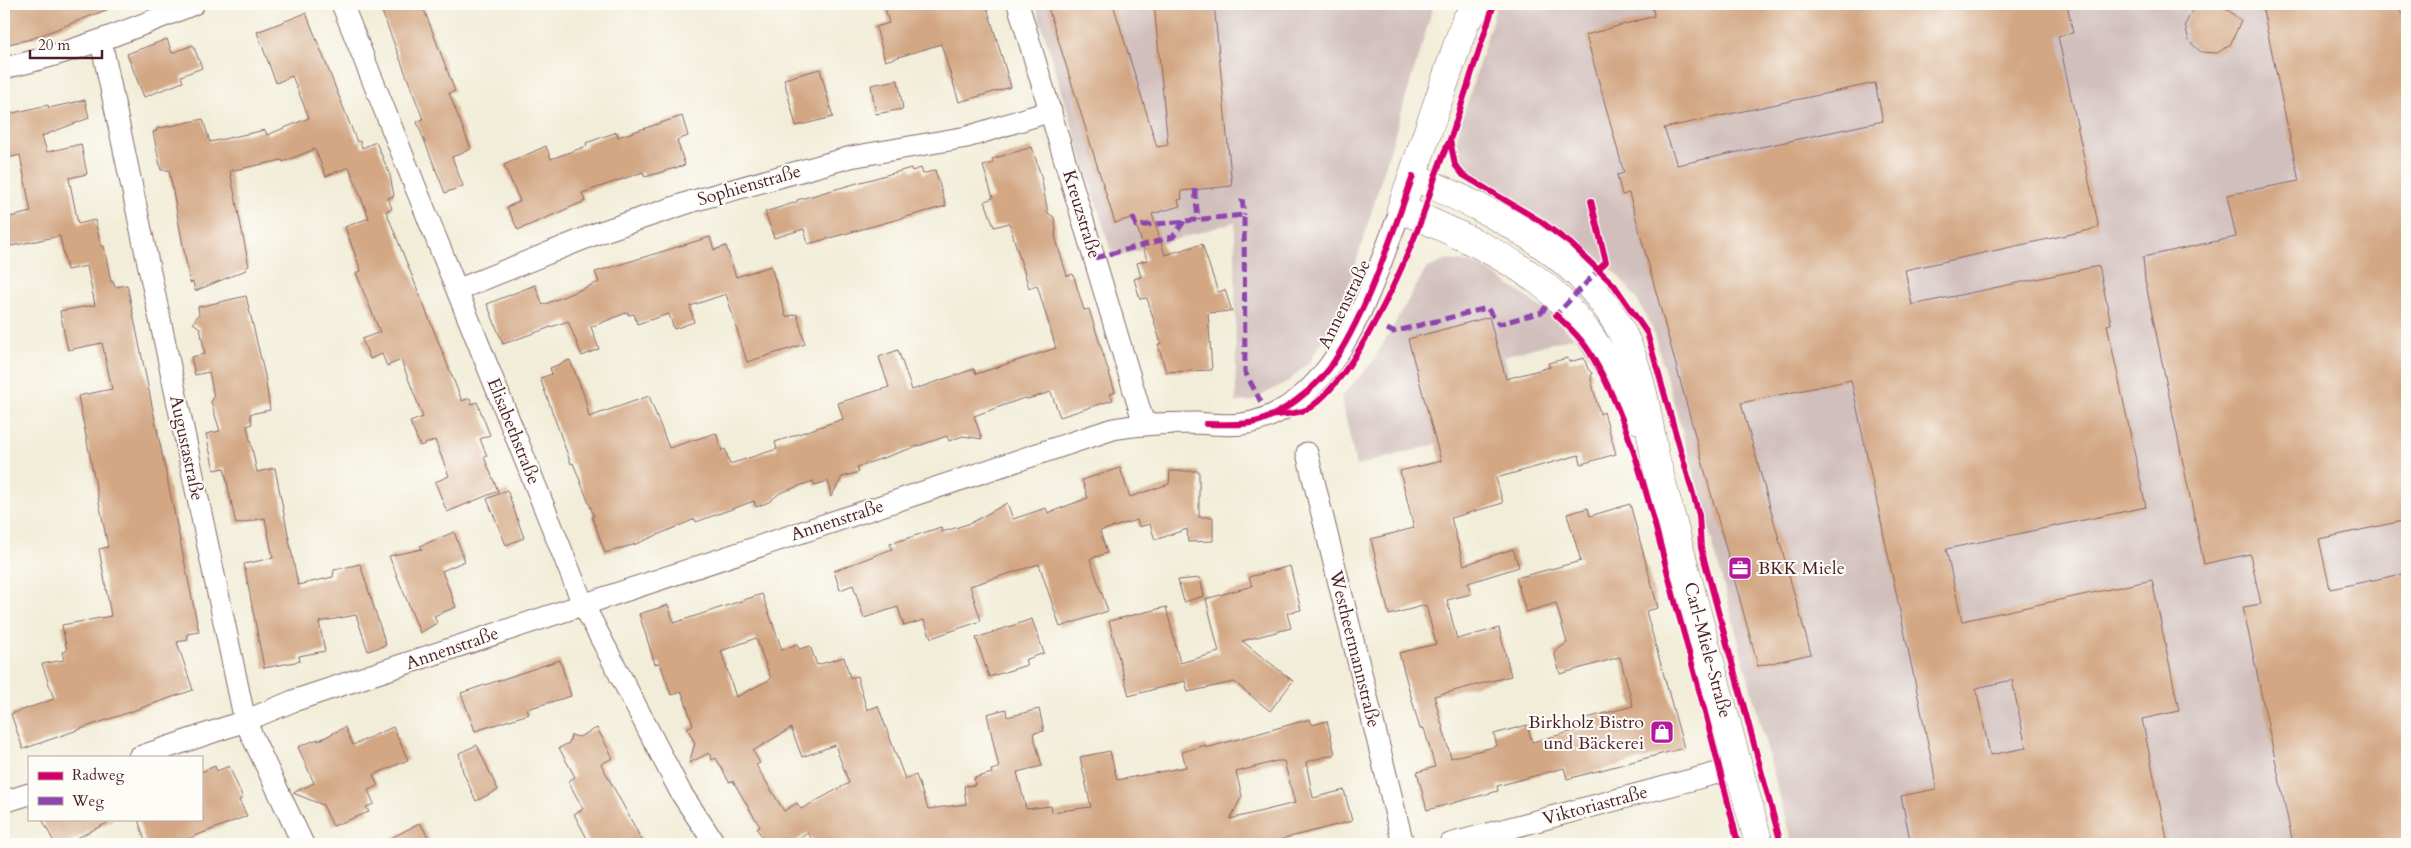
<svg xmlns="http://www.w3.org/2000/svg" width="2411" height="848" font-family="Cardo,serif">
	<rect width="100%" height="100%" fill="#fdfcf7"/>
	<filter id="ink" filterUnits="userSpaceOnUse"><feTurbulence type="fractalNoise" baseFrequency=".02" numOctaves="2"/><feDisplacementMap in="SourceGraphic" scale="10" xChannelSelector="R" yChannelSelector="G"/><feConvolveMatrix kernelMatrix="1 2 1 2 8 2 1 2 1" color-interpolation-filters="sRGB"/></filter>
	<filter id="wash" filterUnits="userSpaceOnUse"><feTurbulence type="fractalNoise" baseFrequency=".0096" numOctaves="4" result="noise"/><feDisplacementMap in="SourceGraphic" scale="20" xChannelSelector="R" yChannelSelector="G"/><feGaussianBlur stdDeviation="1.12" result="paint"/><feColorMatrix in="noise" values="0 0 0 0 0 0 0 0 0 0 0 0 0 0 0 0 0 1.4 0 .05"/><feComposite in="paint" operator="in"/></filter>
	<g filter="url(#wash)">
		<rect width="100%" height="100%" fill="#f2edd8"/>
		<g fill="#d1bfbd">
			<polygon points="1035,4 1434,4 1353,273 1335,319 1311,360 1289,381 1251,401 1236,402 1235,222 1113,258"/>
			<polygon points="1497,4 2407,4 2407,844 1792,844 1695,477 1652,327 1636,298 1617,274 1566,232 1477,180 1460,162 1456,152 1456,140"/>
			<polygon points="1447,260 1472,263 1488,270 1550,314 1574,337 1504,356 1520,421 1356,466 1341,397 1372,363 1426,269"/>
		</g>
		<g id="blocks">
			<g fill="#d3a784" fill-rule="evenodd">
				<polygon points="4,4 119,4 119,5 31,39 4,45"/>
				<polygon points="379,4 422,4 455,91 449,93 471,149 452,157 463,186 445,193 417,122 423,119"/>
				<polygon points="884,4 986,4 1011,87 959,102 941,44 885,61 876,27 889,23"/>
				<polygon points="1047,4 1113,4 1157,147 1168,145 1154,4 1214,4 1232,186 1181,191 1182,199 1178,200 1180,206 1152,214 1165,255 1202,244 1218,292 1225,290 1232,311 1208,313 1212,370 1166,372 1158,344 1161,344 1147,298 1140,299 1134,279 1141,277 1137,263 1147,260 1134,217 1115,223"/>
				<path d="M1652,4H2067L2073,33L2058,36L2099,228L1905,270L1912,305L2099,266L2111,324L2107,325L2146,507L1946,549L1962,621L2152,580L2179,711L2142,719L2168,844H1911L1901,796L1936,789L1933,767L1851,380L1741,403L1811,654L1758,666L1629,193L1622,195L1617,175L1624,173L1586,35L1654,16ZM1875,83L1883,121L1677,165L1664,128ZM2012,680L2026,748L1990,755L1976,688Z"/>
				<polygon points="2203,4 2221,4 2241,21 2230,45 2217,53 2201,52 2189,41 2185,25 2192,11"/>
				<polygon points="2290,4 2394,4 2407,20 2407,520 2319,539 2330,589 2407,573 2407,844 2293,844 2243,607 2261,604 2250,554 2204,564 2145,280 2143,257 2236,237 2227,195 2299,181 2263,10"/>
				<polygon points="306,13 357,142 360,141 362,148 376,142 390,175 394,196 388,198 392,209 386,211 462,401 470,398 472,404 477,402 490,435 480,439 487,456 484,457 498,491 447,512 435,482 449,476 435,440 420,446 410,422 423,417 401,360 387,366 382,354 370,359 362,339 380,332 356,273 361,271 345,227 369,218 349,167 326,176 315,149 283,162 282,160 230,171 249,266 246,267 246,270 195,291 193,282 190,283 169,170 161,170 153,132 157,131 156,129 203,119 210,142 265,130 267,135 309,118 292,76 276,83 257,32"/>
				<polygon points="167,39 172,53 193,45 202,68 181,76 183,82 144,97 127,54"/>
				<polygon points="820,69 833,117 796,126 784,79"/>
				<polygon points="898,80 903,109 876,114 871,85"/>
				<polygon points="85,100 89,118 42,136 47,152 81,144 87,174 69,178 78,224 95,220 101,246 104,246 111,282 113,281 115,287 127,285 199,632 187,634 188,640 177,642 193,690 23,749 11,714 54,699 42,664 64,660 62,652 67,651 62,625 111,616 99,549 108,547 78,396 112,389 102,343 68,350 64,332 60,311 95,305 87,266 67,270 60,236 11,246 5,218 31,212 20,155 4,159 4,115 48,105 49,108"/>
				<polygon points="682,116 688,136 677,140 685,165 645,177 643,172 582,193 585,201 518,230 507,207 520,201 504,165 546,146 551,159 587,146 586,143 617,132 618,137"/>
				<polygon points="1032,147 1041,176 1048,213 1054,217 1056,228 1055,236 1067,276 1073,274 1084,310 1089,309 1115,392 1110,394 1113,400 1060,417 1051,392 1028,399 1024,398 974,416 982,439 963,436 949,441 947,436 857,467 859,472 842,477 831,497 828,481 815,485 813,481 780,493 769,502 756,507 754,501 696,522 695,519 636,544 605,553 592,516 594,516 573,463 571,464 540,378 552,374 550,368 570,360 584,395 589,417 649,396 669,448 716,433 722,451 725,449 730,464 777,449 775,442 843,419 838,403 889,387 879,357 898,350 912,390 974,369 976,374 1056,348 1037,285 1029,288 1009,223 994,227 985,201 993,198 983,166 993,163 992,159"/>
				<polygon points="911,168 912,171 921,168 923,174 935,170 946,206 808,244 804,229 774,238 765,212 797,202 797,200"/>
				<polygon points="710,237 714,250 726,246 736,277 771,266 786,317 797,314 805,344 747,362 726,294 690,306 694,322 674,329 669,314 637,324 634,314 628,315 628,312 591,327 599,349 582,356 568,321 503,344 487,304 535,285 543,305 599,282 595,272"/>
				<polygon points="246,296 265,376 270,410 250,414 252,424 247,426 257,472 275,468 298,585 333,577 334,570 360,564 386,645 368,651 356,615 319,622 325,651 299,656 300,661 264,668 244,564 273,558 265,518 236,524 224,468 214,470 206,434 220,431 211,402 214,397 209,372 195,375 191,357 205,354 200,328 193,323 199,314 198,307"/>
				<polygon points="1489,317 1506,379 1550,367 1548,363 1568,358 1569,362 1584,358 1588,369 1592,373 1591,380 1600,414 1604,412 1616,454 1581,464 1579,455 1496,478 1503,503 1451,518 1464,565 1513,549 1519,567 1468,583 1471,594 1447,600 1457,639 1499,628 1511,676 1434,696 1451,758 1497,746 1494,734 1527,725 1532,742 1586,728 1583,719 1633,706 1620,657 1560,674 1554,652 1567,643 1556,603 1526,612 1516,578 1581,561 1567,514 1588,508 1590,516 1630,504 1658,608 1646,611 1684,748 1567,779 1564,768 1497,786 1498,791 1427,810 1417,772 1435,767 1424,728 1420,729 1399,653 1436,644 1426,605 1389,615 1371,539 1414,528 1400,471 1441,461 1408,339"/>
				<polygon points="1120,468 1130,497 1169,484 1170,471 1199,471 1199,517 1213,517 1213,541 1188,542 1187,529 1155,540 1150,524 1139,527 1137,520 1100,531 1107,553 1090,559 1108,611 1060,627 1039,564 970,586 981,621 931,638 924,620 904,626 898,607 864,618 853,585 840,590 834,571 892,549 890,544 941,527 942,532 971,523 1007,503 1013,519 1046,508 1048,513 1088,498 1082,480"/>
				<polygon points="507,490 524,538 506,545 487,499"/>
				<polygon points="454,532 465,561 442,571 456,607 434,616 437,623 420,633 389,556 422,549 420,546"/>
				<polygon points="1290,566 1301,610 1287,613 1291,628 1242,641 1293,681 1270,711 1234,682 1188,692 1185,681 1129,696 1109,621 1166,607 1180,663 1219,652 1206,599 1252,586 1249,577"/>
				<polygon points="1200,578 1204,596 1184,602 1178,580"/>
				<path d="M762,594L782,650L797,644L799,649L810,646L817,665L844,657L850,678L857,676L867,710L878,706L905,779L916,775L928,809L966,804L964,786L975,785L974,778L992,773L991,770L999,768L987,714L1006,709L1007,717L1039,709L1044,731L1033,733L1042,766L1017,772L1026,809L1051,806L1052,812L1091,807L1080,757L1110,751L1117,780L1186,767L1182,752L1206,745V748L1310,719L1312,725L1327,721L1335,754L1306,762L1313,798L1344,790L1352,821L1263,844H815L808,833L791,844H767L757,829L760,827L733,781L729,782L716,758L712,760L709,753L689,763L695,743L687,728L693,725L682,692L671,695L660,663L655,664L639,614L668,605L674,623ZM756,638L771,679L736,697L721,651ZM791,728L802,757L835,745L849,783L801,809L797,803L784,811L756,765L760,763L753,751ZM1277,761H1284L1295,803L1230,819L1242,796L1236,772Z"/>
				<polygon points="1032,619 1044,653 1025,660 1027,665 989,677 976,638"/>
				<polygon points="560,660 571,696 527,709 529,714 475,731 461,693"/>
				<polygon points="345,727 353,745 393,727 408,760 373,775 378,786 368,790 374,804 366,807 369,812 333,826 323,805 293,793 314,783 298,747 318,739 318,741"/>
				<polygon points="597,728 613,758 601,764 644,844 590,844 574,814 583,809 568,781 575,777 559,748 569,743 571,735 579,737"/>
				<polygon points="477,745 498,790 476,801 463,772 459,753"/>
				<polygon points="215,766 217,771 229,766 243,798 239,800 247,816 174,844 146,844 138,819 201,819 201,772"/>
				<polygon points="42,819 115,819 65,844 55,844"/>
				<polygon points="420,823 432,844 380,844"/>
			</g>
		</g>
	</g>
	<g filter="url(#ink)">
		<use href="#blocks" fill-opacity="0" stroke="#856768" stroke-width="1"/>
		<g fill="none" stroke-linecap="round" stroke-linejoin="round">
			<g stroke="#856768" stroke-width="23">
				<g id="street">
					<polyline points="342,4 583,604 681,793 715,844"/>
					<polyline points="1018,4 1144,424"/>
					<polyline points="101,41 245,721 303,844"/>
					<path d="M4,68C70,54 132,29 194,4"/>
					<polyline points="457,290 598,233 693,201 851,157 967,137 1051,111"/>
					<polyline points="1307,453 1403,844"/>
					<path d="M139,757L245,721L293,701L1113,429C1141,424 1168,423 1196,423C1211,424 1227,426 1242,424C1337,410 1371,286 1401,209"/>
					<polyline points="4,802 29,794"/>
					<polyline points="1450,844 1740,767"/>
				</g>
			</g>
			<g stroke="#856768" stroke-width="29">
				<g id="secondary">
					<path d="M1481,4L1466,20L1401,209C1446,229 1492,248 1533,277C1580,310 1613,368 1637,419"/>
					<path d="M1413,176C1494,213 1586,254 1625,339C1642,376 1648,417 1655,457L1759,844"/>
				</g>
			</g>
			<use href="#street" stroke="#fff" stroke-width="21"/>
			<use href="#secondary" stroke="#fff" stroke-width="28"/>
			<g stroke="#8e44ad" stroke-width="5" stroke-dasharray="10 5" stroke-linecap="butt">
				<polyline points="1195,189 1198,220"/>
				<polyline points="1242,199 1244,215"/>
				<polyline points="1133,217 1136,226 1244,215 1245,372 1261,402"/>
				<polyline points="1095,258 1173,237 1185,220"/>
				<polyline points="1559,318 1556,315 1601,267"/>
				<polyline points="1387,329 1393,332 1487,308 1499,324 1542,312 1546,306"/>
			</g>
			<g stroke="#fdfcf7" stroke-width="9">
				<g id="cycleway">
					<polyline points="1450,140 1455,165 1463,175 1540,221 1571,244 1614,285 1647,333 1699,515 1701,548 1781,844"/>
					<polyline points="1591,201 1606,262 1598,270"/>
					<path d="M1556,315C1570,328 1584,341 1593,358C1634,427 1655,527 1676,605C1698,685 1719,764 1738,844"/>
					<path d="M1270,416C1281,414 1302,414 1311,407C1356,375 1402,271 1422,218C1431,192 1437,164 1450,140L1494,4"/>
					<path d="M1206,424C1223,424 1242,426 1259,421C1282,414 1315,388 1329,369C1366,316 1391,237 1413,176"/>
				</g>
			</g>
			<use href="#cycleway" stroke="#d6006c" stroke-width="6"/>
		</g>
	</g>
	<defs>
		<g id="office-square" transform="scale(1.25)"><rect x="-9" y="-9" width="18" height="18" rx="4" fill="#b5179e" stroke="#fdfcf7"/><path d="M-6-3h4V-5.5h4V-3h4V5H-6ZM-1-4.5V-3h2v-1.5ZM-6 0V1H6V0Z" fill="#fff"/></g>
		<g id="shop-square" transform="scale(1.25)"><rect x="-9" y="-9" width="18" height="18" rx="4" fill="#b5179e" stroke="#fdfcf7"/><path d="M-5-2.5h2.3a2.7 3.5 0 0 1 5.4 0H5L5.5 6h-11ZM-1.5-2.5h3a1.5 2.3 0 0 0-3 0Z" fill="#fff"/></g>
	</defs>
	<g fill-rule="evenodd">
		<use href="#office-square" x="1740" y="568"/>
		<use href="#shop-square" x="1662" y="732"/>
	</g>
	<g text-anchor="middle" stroke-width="4" stroke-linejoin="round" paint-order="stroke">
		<g font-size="18" fill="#4a1f2b" stroke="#fdfcf7">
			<text transform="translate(749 185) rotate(-16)" y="6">Sophienstraße</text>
			<text transform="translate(1082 214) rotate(73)" y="6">Kreuzstraße</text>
			<text transform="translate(1344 304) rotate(-64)" y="6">Annenstraße</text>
			<text transform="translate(514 431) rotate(68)" y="6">Elisabethstraße</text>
			<text transform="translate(187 448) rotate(78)" y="6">Augustastraße</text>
			<text transform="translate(837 520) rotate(-18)" y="6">Annenstraße</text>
			<text transform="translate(452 648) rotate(-19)" y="6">Annenstraße</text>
			<text transform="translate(1355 649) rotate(76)" y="6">Westheermannstraße</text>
			<text transform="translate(1708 650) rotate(75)" y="6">Carl-Miele-Straße</text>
			<text transform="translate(1595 805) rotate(-15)" y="6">Viktoriastraße</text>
		</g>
		<g font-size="18" fill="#4a1f2b" stroke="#fdfcf7" text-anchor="start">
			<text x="1758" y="574">BKK Miele</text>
			<text x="1644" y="728" text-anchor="end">Birkholz Bistro<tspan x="1644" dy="21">und Bäckerei</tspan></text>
		</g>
	</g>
	<rect width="2411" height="848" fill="none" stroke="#fdfcf7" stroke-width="20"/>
	<rect x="28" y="756" width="175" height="65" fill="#fdfcf7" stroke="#b5a4a5"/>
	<rect x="38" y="772" width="25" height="8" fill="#d6006c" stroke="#b5a4a5"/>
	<text x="72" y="780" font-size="15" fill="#4a1f2b">Radweg</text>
	<rect x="38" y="797" width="25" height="8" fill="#8e44ad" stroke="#b5a4a5"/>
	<text x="72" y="806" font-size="15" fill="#4a1f2b">Weg</text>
	<path d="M30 50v8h72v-8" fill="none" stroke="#4a1f2b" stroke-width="2.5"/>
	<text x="38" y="50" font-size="15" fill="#4a1f2b" stroke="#fdfcf7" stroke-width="4" paint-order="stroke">20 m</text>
</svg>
